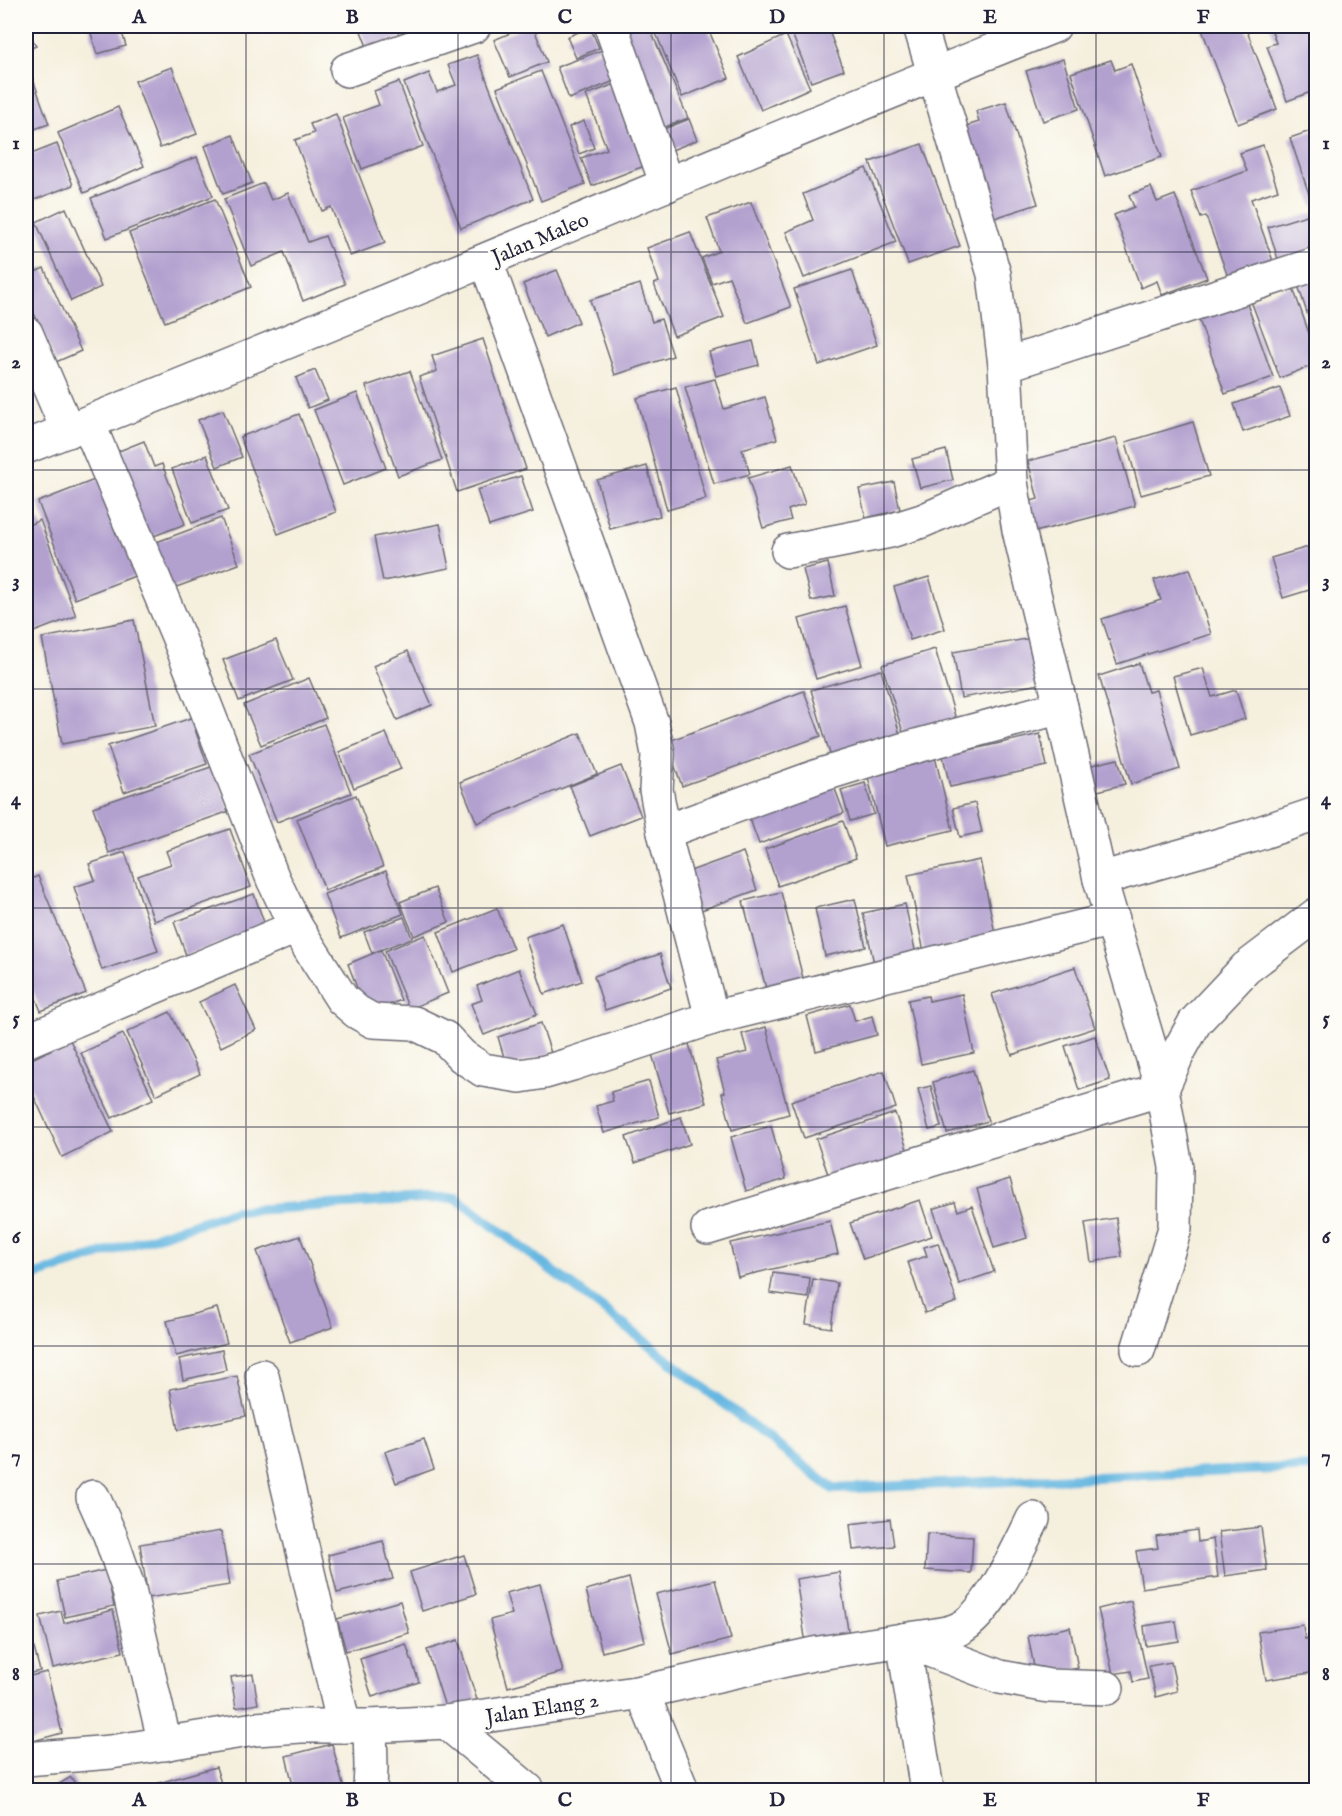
<svg xmlns="http://www.w3.org/2000/svg" width="1342" height="1816" font-family="'IM FELL English',serif">
	<rect width="100%" height="100%" fill="#fdfcf7"/>
	<filter id="ink" filterUnits="userSpaceOnUse"><feTurbulence type="fractalNoise" baseFrequency=".0167" numOctaves="2"/><feDisplacementMap in="SourceGraphic" scale="12" xChannelSelector="R" yChannelSelector="G"/><feConvolveMatrix kernelMatrix="1 2 1 2 8 2 1 2 1" color-interpolation-filters="sRGB"/></filter>
	<filter id="wash" filterUnits="userSpaceOnUse"><feTurbulence type="fractalNoise" baseFrequency=".008" numOctaves="4" result="noise"/><feDisplacementMap in="SourceGraphic" scale="24" xChannelSelector="R" yChannelSelector="G"/><feGaussianBlur stdDeviation="1.35" result="paint"/><feColorMatrix in="noise" values="0 0 0 0 0 0 0 0 0 0 0 0 0 0 0 0 0 1.4 0 .05"/><feComposite in="paint" operator="in"/></filter>
	<g filter="url(#wash)">
		<rect width="100%" height="100%" fill="#f5efdd"/>
		<g fill="none" stroke-linecap="round" stroke-linejoin="round">
			<polyline stroke="#66b7e1" stroke-width="10" points="26,1278 235,1211 455,1197 611,1315 833,1489 1316,1467"/>
		</g>
		<g id="blocks">
			<g fill="#b2a0cf">
				<polygon points="26,26 36,46 26,50"/>
				<polygon points="89,26 120,26 126,46 97,54"/>
				<polygon points="359,26 422,26 424,29 368,49"/>
				<polygon points="527,26 533,26 547,62 510,77 494,40"/>
				<polygon points="620,26 649,26 688,118 660,129"/>
				<polygon points="653,26 707,26 729,78 682,97"/>
				<polygon points="789,26 827,26 844,70 811,82"/>
				<polygon points="1213,26 1245,26 1277,109 1238,124 1202,30"/>
				<polygon points="1270,26 1316,26 1316,90 1287,101 1267,46 1276,43"/>
				<polygon points="590,27 599,48 576,58 567,37"/>
				<polygon points="786,35 810,88 761,110 738,57"/>
				<polygon points="605,49 617,80 569,99 557,67"/>
				<polygon points="477,55 533,199 461,228 404,83 429,73 437,92 456,85 448,65"/>
				<polygon points="1063,59 1079,109 1043,121 1026,71"/>
				<polygon points="26,60 49,124 26,132"/>
				<polygon points="1111,60 1115,70 1131,64 1162,157 1105,176 1071,73"/>
				<polygon points="172,67 197,134 160,148 135,81"/>
				<polygon points="541,71 585,184 541,201 497,88"/>
				<polygon points="399,82 423,146 362,169 343,118 379,105 374,91"/>
				<polygon points="615,84 647,165 592,186 581,158 607,149 586,95"/>
				<polygon points="1006,102 1038,204 988,220 960,128 979,122 976,111"/>
				<polygon points="118,107 144,166 84,193 58,133"/>
				<polygon points="336,114 385,243 350,256 331,207 322,211 295,140 314,133 310,124"/>
				<polygon points="689,119 697,140 667,152 659,131"/>
				<polygon points="584,121 594,148 579,154 569,127"/>
				<polygon points="1316,129 1316,205 1313,206 1290,138"/>
				<polygon points="233,135 252,183 223,194 205,146"/>
				<polygon points="57,144 73,185 26,203 26,156"/>
				<polygon points="922,144 960,246 908,264 870,162"/>
				<polygon points="1263,145 1278,190 1251,199 1273,261 1228,277 1206,216 1201,218 1191,191 1247,171 1240,153"/>
				<polygon points="197,157 213,196 107,238 91,198"/>
				<polygon points="866,168 896,242 804,278 786,232 813,220 803,194"/>
				<polygon points="264,183 271,200 288,193 308,242 325,236 345,284 303,301 284,252 251,266 224,199"/>
				<polygon points="1151,187 1157,202 1175,195 1207,278 1162,295 1157,281 1141,288 1114,215 1134,207 1129,195"/>
				<polygon points="215,199 251,287 165,322 129,233"/>
				<polygon points="751,202 791,307 747,323 729,277 712,283 702,258 719,251 707,218"/>
				<polygon points="66,208 101,287 71,301 36,222"/>
				<polygon points="1316,212 1316,258 1281,269 1268,227"/>
				<polygon points="690,232 724,317 674,336 654,284 659,282 647,248"/>
				<polygon points="44,268 81,351 56,362 26,295 26,276"/>
				<polygon points="557,270 579,322 545,337 523,284"/>
				<polygon points="852,270 877,345 819,365 794,289"/>
				<polygon points="1316,279 1316,341 1298,285"/>
				<polygon points="640,284 652,322 661,319 673,356 615,375 590,300"/>
				<polygon points="1292,285 1316,353 1316,364 1280,378 1251,301"/>
				<polygon points="1246,301 1273,377 1225,394 1198,317"/>
				<polygon points="483,339 526,469 457,492 419,377 437,371 432,356"/>
				<polygon points="753,341 759,365 716,376 709,352"/>
				<polygon points="315,370 328,400 308,408 296,378"/>
				<polygon points="410,371 442,460 398,476 366,386"/>
				<polygon points="715,379 724,409 765,397 777,439 742,449 750,474 714,484 685,387"/>
				<polygon points="676,387 706,499 667,510 637,398"/>
				<polygon points="1280,388 1290,416 1243,432 1234,404"/>
				<polygon points="357,393 386,468 343,485 314,410"/>
				<polygon points="223,410 242,457 217,467 198,420"/>
				<polygon points="299,414 336,512 278,534 240,437"/>
				<polygon points="1193,422 1209,476 1141,495 1126,442"/>
				<polygon points="1116,438 1135,506 1035,532 1027,502 1038,499 1028,461"/>
				<polygon points="144,441 154,467 162,464 185,524 146,539 114,453"/>
				<polygon points="946,450 953,480 920,488 912,459"/>
				<polygon points="207,455 228,510 192,523 172,469"/>
				<polygon points="792,465 805,504 788,510 791,520 763,528 748,478"/>
				<polygon points="647,466 660,516 610,529 597,480"/>
				<polygon points="521,476 533,512 489,526 477,490"/>
				<polygon points="102,477 140,574 75,599 38,502"/>
				<polygon points="894,482 900,510 866,518 859,489"/>
				<polygon points="221,518 239,564 171,589 154,543"/>
				<polygon points="40,520 76,616 26,635 26,526"/>
				<polygon points="440,524 449,568 383,581 374,537"/>
				<polygon points="1315,545 1316,588 1283,598 1271,558"/>
				<polygon points="828,563 835,596 811,601 803,569"/>
				<polygon points="1190,569 1211,634 1117,664 1102,619 1161,600 1154,580"/>
				<polygon points="929,577 945,629 910,640 894,587"/>
				<polygon points="845,606 862,665 816,679 799,619"/>
				<polygon points="134,620 155,726 62,744 42,638"/>
				<polygon points="1032,638 1040,684 961,698 953,652"/>
				<polygon points="276,640 293,680 239,701 223,660"/>
				<polygon points="935,649 958,726 906,742 882,665"/>
				<polygon points="408,651 432,705 397,720 373,666"/>
				<polygon points="1139,663 1148,692 1156,690 1180,769 1131,784 1099,676"/>
				<polygon points="1203,668 1212,697 1236,690 1245,719 1190,735 1173,676"/>
				<polygon points="881,670 902,741 832,761 811,690"/>
				<polygon points="309,678 326,718 261,745 244,705"/>
				<polygon points="804,691 821,736 682,786 666,742"/>
				<polygon points="191,718 207,764 124,792 108,746"/>
				<polygon points="324,724 351,793 277,822 249,754"/>
				<polygon points="386,733 401,769 354,788 339,752"/>
				<polygon points="580,733 597,774 477,823 460,782"/>
				<polygon points="1040,734 1047,766 950,787 943,756"/>
				<polygon points="935,757 953,830 885,846 867,773"/>
				<polygon points="1118,759 1125,784 1086,794 1079,768"/>
				<polygon points="214,766 230,811 109,853 93,807"/>
				<polygon points="621,766 641,816 590,836 570,786"/>
				<polygon points="832,781 844,813 759,844 747,811"/>
				<polygon points="865,783 874,814 850,821 841,790"/>
				<polygon points="356,795 383,867 325,890 297,819"/>
				<polygon points="975,803 982,832 960,837 953,808"/>
				<polygon points="843,821 856,858 778,886 765,849"/>
				<polygon points="230,829 251,887 154,921 138,876 171,864 166,851"/>
				<polygon points="125,852 158,951 102,970 74,887 95,880 89,864"/>
				<polygon points="743,852 757,890 696,912 682,874"/>
				<polygon points="980,860 996,938 924,952 908,875"/>
				<polygon points="386,871 403,914 341,938 324,894"/>
				<polygon points="38,876 86,993 41,1011 26,974 26,881"/>
				<polygon points="435,888 449,922 414,936 400,902"/>
				<polygon points="781,892 805,986 768,996 743,901"/>
				<polygon points="254,894 266,928 186,955 174,922"/>
				<polygon points="855,899 866,947 825,956 815,908"/>
				<polygon points="905,904 917,959 875,968 863,913"/>
				<polygon points="497,908 513,949 453,972 438,932"/>
				<polygon points="404,917 412,938 372,953 364,932"/>
				<polygon points="563,924 582,981 544,994 525,937"/>
				<polygon points="425,935 448,993 409,1009 385,951"/>
				<polygon points="381,950 401,1000 367,1014 348,964"/>
				<polygon points="660,954 671,988 605,1010 594,976"/>
				<polygon points="1075,967 1095,1028 1012,1055 992,994"/>
				<polygon points="519,969 537,1014 484,1035 471,1004 482,1000 477,986"/>
				<polygon points="235,985 256,1030 221,1047 199,1002"/>
				<polygon points="962,994 974,1053 921,1064 908,1000 928,996 929,1001"/>
				<polygon points="850,1004 855,1021 872,1016 877,1035 816,1051 807,1016"/>
				<polygon points="170,1012 200,1074 156,1095 127,1032"/>
				<polygon points="541,1023 551,1053 507,1067 498,1037"/>
				<polygon points="766,1027 789,1114 732,1130 722,1093 725,1092 716,1060 747,1052 742,1034"/>
				<polygon points="123,1034 153,1099 112,1118 81,1053"/>
				<polygon points="1095,1036 1110,1080 1079,1090 1065,1046"/>
				<polygon points="70,1040 113,1132 62,1157 26,1079 26,1062"/>
				<polygon points="689,1044 706,1103 669,1113 652,1054"/>
				<polygon points="973,1070 988,1121 947,1133 933,1082"/>
				<polygon points="884,1071 896,1108 804,1138 791,1101"/>
				<polygon points="649,1081 659,1117 604,1133 596,1106 613,1101 611,1092"/>
				<polygon points="931,1086 941,1127 929,1130 918,1089"/>
				<polygon points="895,1113 910,1158 831,1183 816,1139"/>
				<polygon points="681,1117 690,1144 635,1163 626,1137"/>
				<polygon points="771,1126 786,1179 746,1191 731,1137"/>
				<polygon points="1010,1179 1027,1238 994,1248 977,1189"/>
				<polygon points="920,1200 932,1236 863,1259 850,1223"/>
				<polygon points="955,1202 958,1211 972,1206 994,1272 959,1284 933,1209"/>
				<polygon points="1116,1218 1122,1257 1091,1262 1085,1223"/>
				<polygon points="830,1221 838,1254 738,1277 730,1243"/>
				<polygon points="300,1236 333,1327 290,1342 257,1251"/>
				<polygon points="938,1243 957,1302 925,1313 908,1262 927,1256 924,1247"/>
				<polygon points="773,1273 810,1278 808,1298 770,1293"/>
				<polygon points="813,1279 837,1283 831,1328 806,1324"/>
				<polygon points="217,1308 227,1343 176,1356 167,1321"/>
				<polygon points="222,1350 226,1370 183,1380 179,1359"/>
				<polygon points="237,1376 246,1416 178,1430 170,1389"/>
				<polygon points="424,1439 434,1469 396,1483 385,1452"/>
				<polygon points="890,1519 894,1546 853,1550 850,1524"/>
				<polygon points="1261,1527 1267,1570 1225,1576 1219,1532"/>
				<polygon points="1197,1530 1198,1542 1213,1539 1218,1577 1142,1588 1136,1551 1158,1548 1156,1536"/>
				<polygon points="221,1531 230,1585 148,1598 140,1544"/>
				<polygon points="927,1534 973,1537 971,1573 925,1570"/>
				<polygon points="383,1541 393,1579 337,1593 328,1555"/>
				<polygon points="464,1555 476,1594 422,1611 410,1572"/>
				<polygon points="106,1570 114,1606 65,1617 57,1581"/>
				<polygon points="839,1572 849,1637 806,1644 796,1579"/>
				<polygon points="629,1578 645,1641 602,1652 586,1590"/>
				<polygon points="715,1580 731,1639 672,1654 656,1594"/>
				<polygon points="540,1584 563,1672 508,1687 490,1620 512,1614 506,1593"/>
				<polygon points="400,1601 409,1633 346,1651 337,1619"/>
				<polygon points="1131,1601 1148,1679 1133,1682 1131,1671 1113,1674 1098,1609"/>
				<polygon points="113,1610 123,1652 53,1668 40,1616 61,1611 64,1623"/>
				<polygon points="1176,1621 1179,1641 1146,1646 1144,1626"/>
				<polygon points="1303,1625 1305,1639 1316,1637 1316,1672 1266,1680 1258,1632"/>
				<polygon points="1070,1627 1078,1668 1036,1677 1028,1636"/>
				<polygon points="29,1629 40,1671 26,1674 26,1630"/>
				<polygon points="458,1640 477,1700 446,1710 427,1650"/>
				<polygon points="406,1644 419,1682 372,1697 360,1659"/>
				<polygon points="1171,1662 1177,1691 1156,1697 1149,1666"/>
				<polygon points="47,1672 62,1733 26,1743 26,1677"/>
				<polygon points="253,1674 258,1704 236,1708 231,1677"/>
				<polygon points="332,1744 344,1789 337,1790 294,1790 286,1756"/>
				<polygon points="216,1767 223,1790 149,1790 148,1786"/>
				<polygon points="71,1777 79,1790 49,1790"/>
			</g>
		</g>
	</g>
	<g filter="url(#ink)">
		<use href="#blocks" fill-opacity="0" stroke="#6c6a74" stroke-width="1.5"/>
		<g fill="none" stroke-linecap="round" stroke-linejoin="round">
			<g stroke="#6c6a74" stroke-width="36">
				<g id="minor">
					<polyline points="611,26 667,185"/>
					<polyline points="920,26 994,274 1005,365 1011,482 1019,530 1061,707 1100,879 1162,1089 1176,1167 1175,1228 1138,1350"/>
					<polyline points="347,70 474,26"/>
					<polyline points="486,261 652,723 658,754 656,790 664,832 712,1018"/>
					<polyline points="26,333 68,431"/>
					<polyline points="1005,365 1316,264"/>
					<polyline points="88,423 178,636 273,879 296,927 342,999 357,1012 373,1021 414,1023 445,1038 462,1056 483,1070 520,1076 545,1072 572,1064 712,1018 1113,919"/>
					<path d="M26,447C370,312 710,163 1054,26"/>
					<polyline points="788,551 890,531 922,521 1011,482"/>
					<polyline points="664,832 821,775 902,750 1061,707"/>
					<polyline points="1100,879 1251,836 1316,814"/>
					<polyline points="26,1041 296,927"/>
					<polyline points="708,1228 1162,1089 1179,1051 1195,1022 1246,968 1316,915"/>
					<polyline points="262,1376 344,1726"/>
					<polyline points="93,1497 110,1535 129,1590 165,1744"/>
					<polyline points="903,1640 1000,1677 1049,1686 1107,1688"/>
					<path d="M903,1640C919,1637 938,1636 954,1631C987,1620 1018,1549 1033,1519"/>
					<polyline points="642,1692 682,1790"/>
					<polyline points="446,1722 528,1790"/>
					<polyline points="370,1726 371,1767 370,1790"/>
					<polyline points="26,1759 111,1752 255,1729 301,1726 370,1726 446,1722 642,1692 813,1654 903,1640 927,1790"/>
				</g>
			</g>
			<use href="#minor" stroke="#fff" stroke-width="33"/>
		</g>
	</g>
	<path fill="none" stroke="#22223b" stroke-width="1.5" stroke-opacity="0.55" d="M246,26V1790M458,26V1790M671,26V1790M884,26V1790M1096,26V1790M26,252H1316M26,470H1316M26,689H1316M26,908H1316M26,1127H1316M26,1346H1316M26,1564H1316"/>
	<g text-anchor="middle" stroke-width="5" stroke-linejoin="round" paint-order="stroke">
		<g font-size="21" fill="#22223b" stroke="#fdfcf7">
			<text transform="translate(540 238) rotate(-23)" y="7">Jalan Maleo</text>
			<text transform="translate(542 1708) rotate(-9)" y="7">Jalan Elang 2</text>
		</g>
	</g>
	<rect width="1342" height="1816" fill="none" stroke="#fdfcf7" stroke-width="66"/>
	<rect x="33" y="33" width="1276" height="1750" fill="none" stroke="#22223b" stroke-width="2"/>
	<g font-size="20" text-anchor="middle" font-weight="bold" fill="#22223b">
		<text x="139" y="23">A</text>
		<text x="352" y="23">B</text>
		<text x="565" y="23">C</text>
		<text x="777" y="23">D</text>
		<text x="990" y="23">E</text>
		<text x="1203" y="23">F</text>
		<text x="16" y="149">1</text>
		<text x="1326" y="149">1</text>
		<text x="16" y="368">2</text>
		<text x="1326" y="368">2</text>
		<text x="16" y="587">3</text>
		<text x="1326" y="587">3</text>
		<text x="16" y="805">4</text>
		<text x="1326" y="805">4</text>
		<text x="16" y="1024">5</text>
		<text x="1326" y="1024">5</text>
		<text x="16" y="1243">6</text>
		<text x="1326" y="1243">6</text>
		<text x="16" y="1462">7</text>
		<text x="1326" y="1462">7</text>
		<text x="16" y="1680">8</text>
		<text x="1326" y="1680">8</text>
		<text x="139" y="1806">A</text>
		<text x="352" y="1806">B</text>
		<text x="565" y="1806">C</text>
		<text x="777" y="1806">D</text>
		<text x="990" y="1806">E</text>
		<text x="1203" y="1806">F</text>
	</g>
</svg>
